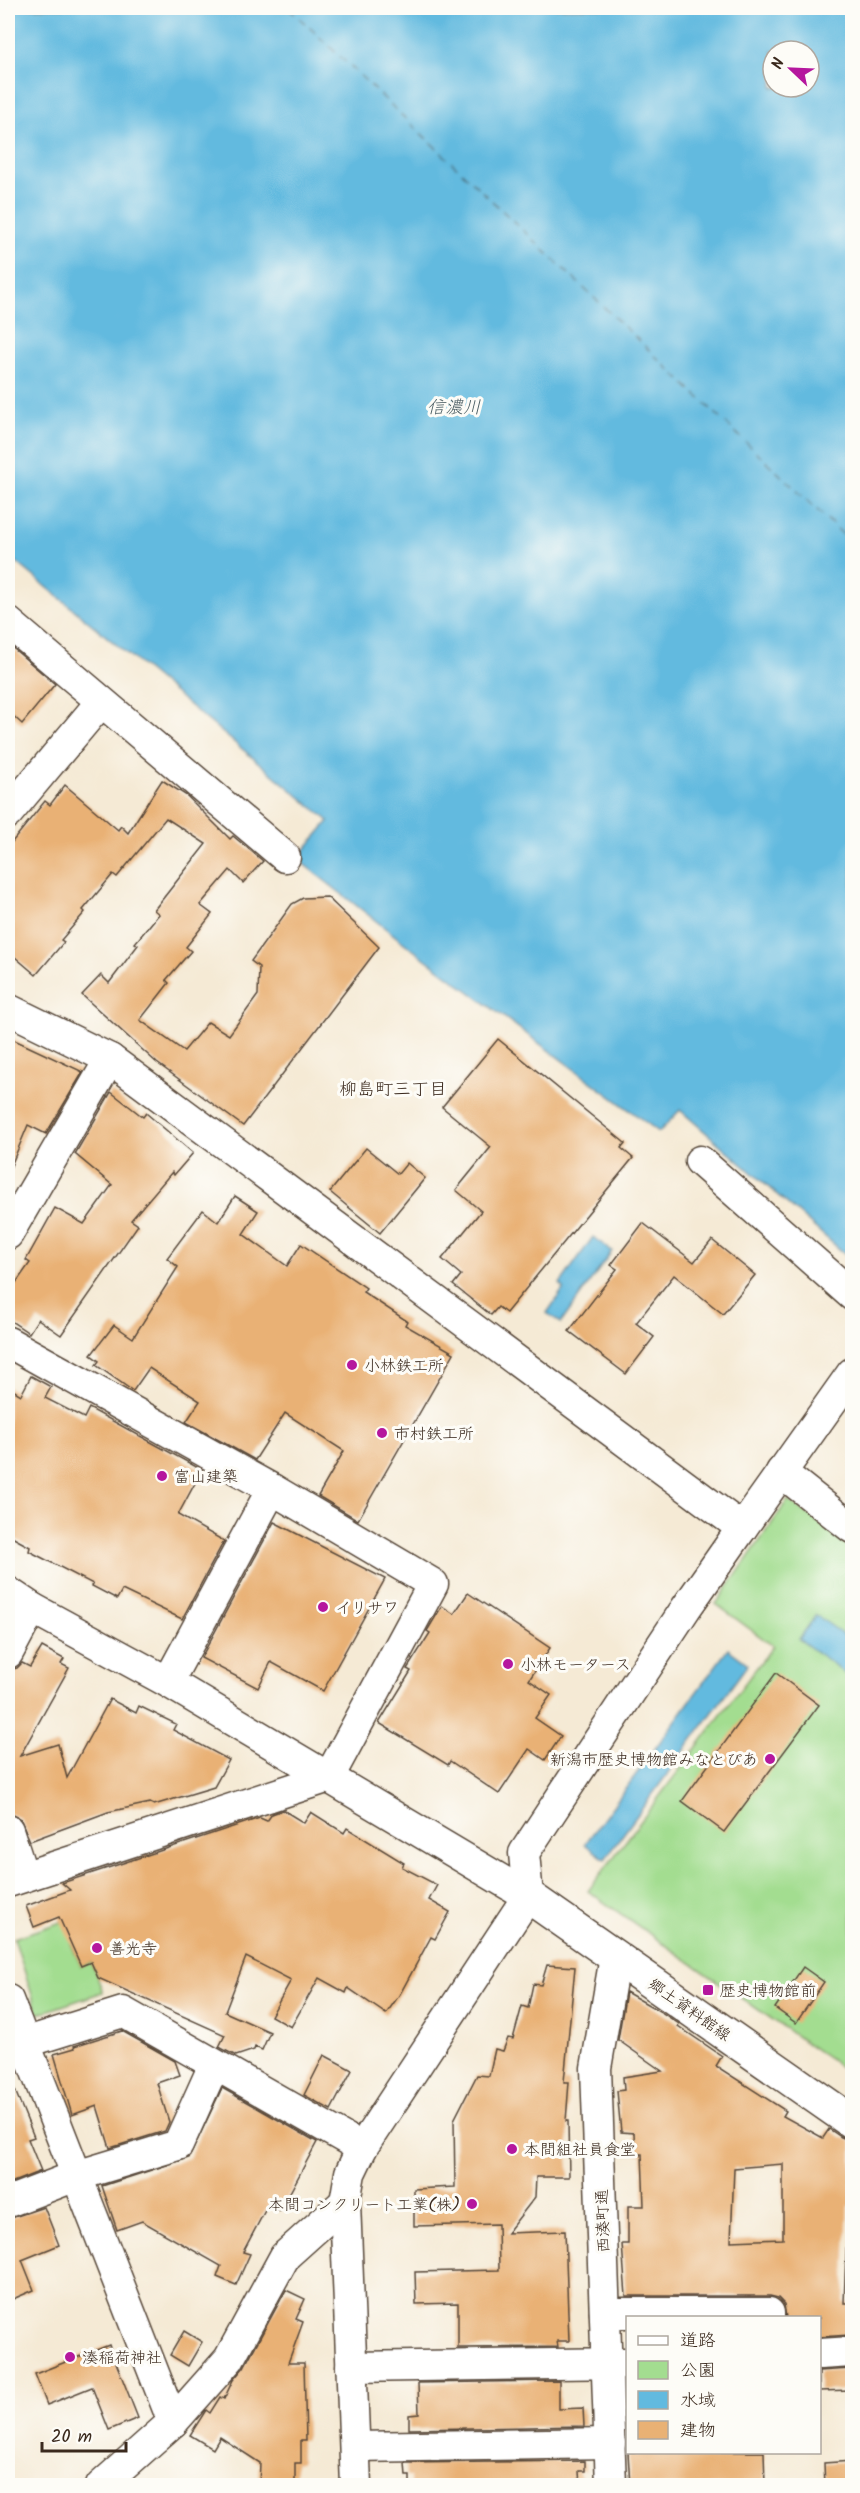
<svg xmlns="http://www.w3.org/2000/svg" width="860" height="2493" font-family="Kalam,'Klee One',sans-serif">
	<rect width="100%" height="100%" fill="#fdfcf7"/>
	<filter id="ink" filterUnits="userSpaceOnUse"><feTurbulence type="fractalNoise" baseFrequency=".0167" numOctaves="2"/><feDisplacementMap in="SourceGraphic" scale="12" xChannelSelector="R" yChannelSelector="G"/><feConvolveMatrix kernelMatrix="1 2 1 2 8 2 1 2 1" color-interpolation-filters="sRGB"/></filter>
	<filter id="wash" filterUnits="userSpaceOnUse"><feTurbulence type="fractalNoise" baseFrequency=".008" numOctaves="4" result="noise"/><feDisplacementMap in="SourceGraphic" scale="24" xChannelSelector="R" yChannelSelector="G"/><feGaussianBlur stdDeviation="1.35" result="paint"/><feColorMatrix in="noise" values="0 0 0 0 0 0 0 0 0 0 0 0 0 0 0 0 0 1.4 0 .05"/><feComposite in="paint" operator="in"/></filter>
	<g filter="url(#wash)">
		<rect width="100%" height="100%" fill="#f5ead5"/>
		<g fill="#a3dd90" stroke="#6f8457" stroke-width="1.5">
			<polygon points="788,1500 852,1546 852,2075 588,1891 773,1646 716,1604"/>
			<polygon points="67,1920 71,1944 81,1966 91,1962 103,1992 38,2014 14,1938"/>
		</g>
		<g fill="#62badf" stroke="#4e727e" stroke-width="1.5" fill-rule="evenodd">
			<path d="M8,8H852V1260L680,1110L659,1132L408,946L297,859L329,821L8,555ZM773,51H809V87H773Z"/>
			<polygon points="593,1237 612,1251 561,1323 547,1313 564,1288 560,1284"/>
			<polygon points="816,1615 852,1641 852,1678 799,1639"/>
			<polygon points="728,1649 748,1664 605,1859 585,1844"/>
		</g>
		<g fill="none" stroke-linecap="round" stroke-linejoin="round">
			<polyline stroke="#495c62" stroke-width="1.5" stroke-dasharray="8 6" stroke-linecap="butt" points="289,8 852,543"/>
		</g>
		<g id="blocks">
			<g fill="#e9b174" fill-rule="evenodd">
				<polygon points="8,644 55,684 22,724 8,711"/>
				<polygon points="162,780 187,796 230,839 233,836 263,861 243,883 230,870 200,905 212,914 186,947 191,951 166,980 169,983 140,1020 184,1051 208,1022 229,1035 258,995 259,967 251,961 292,904 303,898 327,897 379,947 243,1126 157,1063 82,995 101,975 109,983 138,945 135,943 159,914 154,910 206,844 166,818 117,877 113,874 83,910 85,912 61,940 64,942 36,975 8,951 8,847 45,801 50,805 65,785 118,830 121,826 128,833"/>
				<polygon points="8,1037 83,1072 46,1134 28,1125 8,1173"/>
				<polygon points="498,1039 625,1143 621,1148 633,1158 506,1313 498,1307 491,1315 453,1285 461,1275 442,1259 481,1211 456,1190 491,1147 442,1107"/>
				<polygon points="111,1092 143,1117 146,1113 193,1153 174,1175 172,1172 131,1220 138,1225 61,1335 38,1319 29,1333 8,1319 8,1294 30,1263 26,1260 55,1208 84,1224 112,1185 75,1154"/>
				<polygon points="366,1148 398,1174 407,1163 425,1178 380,1233 330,1192"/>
				<polygon points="235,1196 258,1211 243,1234 287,1266 301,1244 366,1288 363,1292 407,1321 405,1325 454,1353 358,1520 318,1496 344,1451 285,1413 255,1460 186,1422 200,1401 149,1368 133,1391 96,1365 99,1361 91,1355 114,1325 133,1338 178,1267 167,1258 203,1210 218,1222"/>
				<polygon points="643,1223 694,1262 712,1240 755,1275 723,1314 674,1275 636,1323 654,1337 626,1374 569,1331 617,1269 611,1265"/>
				<polygon points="31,1376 51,1387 45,1398 84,1418 89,1408 202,1470 178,1515 224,1541 182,1619 122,1590 117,1599 92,1586 93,1584 29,1551 30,1547 8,1535 8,1387 21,1395"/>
				<polygon points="274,1522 385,1579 323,1691 271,1662 258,1688 201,1658"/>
				<polygon points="468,1593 550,1648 529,1680 551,1695 535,1718 561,1736 545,1760 529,1749 499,1794 450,1761 448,1765 379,1723 411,1671 407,1669 430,1633 427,1631 442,1606 454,1614"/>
				<polygon points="42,1647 64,1659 61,1664 69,1668 20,1756 58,1744 67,1778 110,1699 136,1713 139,1706 176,1724 173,1730 229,1760 214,1787 154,1805 150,1803 108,1812 30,1841 20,1818 8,1813 8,1670 17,1668 22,1663 30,1667"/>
				<polygon points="776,1673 819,1705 724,1832 682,1801"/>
				<polygon points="283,1810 304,1823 311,1812 344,1833 347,1828 404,1863 402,1867 437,1885 429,1900 450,1912 435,1939 431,1937 400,1994 386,2014 348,1988 346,1993 319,1978 291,2027 271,2016 291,1980 246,1957 225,2012 270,2032 262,2050 255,2047 254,2050 236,2056 219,2047 225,2035 98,1978 91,1962 81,1966 59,1917 34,1927 26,1906 70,1890 62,1883 260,1818 267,1821 272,1814"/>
				<polygon points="547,1965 575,1967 564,2082 569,2082 566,2121 568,2121 569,2177 536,2177 535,2197 507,2233 565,2231 569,2341 557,2341 558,2347 458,2348 458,2303 416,2304 415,2272 499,2270 498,2224 414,2226 414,2189 455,2187 454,2120 477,2075 489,2076 495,2049 503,2051 508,2038 513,2039 522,2006 528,2008 533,1984 541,1985"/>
				<polygon points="803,1967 824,1982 796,2023 775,2008"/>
				<path d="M626,1992L661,2012L679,2024L678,2026L722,2056L716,2066L786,2111L783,2116L823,2138L829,2129L841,2137L852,2141V2208L848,2205L844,2303H850V2335L819,2337V2318H786L784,2304L778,2298L770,2296H626L622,2244H628V2206H644L642,2154H635L634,2133L621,2132L617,2091L624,2090L623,2077L662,2071L618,2040ZM783,2164V2239L731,2241L734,2168Z"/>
				<polygon points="122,2031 175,2061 180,2075 157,2083 169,2122 165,2131 110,2148 97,2106 72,2115 54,2054 75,2048 74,2046"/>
				<polygon points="324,2055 352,2070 331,2110 304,2095"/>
				<polygon points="8,2073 34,2137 28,2139 41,2171 8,2184"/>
				<polygon points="222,2088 317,2142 280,2211 268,2205 243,2252 250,2254 236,2285 217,2277 221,2266 142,2221 117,2230 102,2186 189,2158"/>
				<polygon points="44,2207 59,2245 22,2260 34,2290 8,2301 8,2219"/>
				<polygon points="286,2290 305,2299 296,2319 303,2322 288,2363 304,2363 306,2440 301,2440 301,2463 295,2463 295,2486 259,2486 260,2463 220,2437 213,2449 190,2435 206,2410 210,2413 220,2397 224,2399 233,2380 244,2367"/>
				<polygon points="184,2331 202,2342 188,2366 170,2355"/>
				<polygon points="109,2345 138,2418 109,2430 92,2387 47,2405 35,2374"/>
				<polygon points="852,2369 852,2390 819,2391 819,2371"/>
				<polygon points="559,2381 559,2409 583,2408 584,2426 409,2429 409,2415 419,2414 418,2383"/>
				<polygon points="628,2452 764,2452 765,2486 630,2486"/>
				<polygon points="585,2461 585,2471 579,2471 580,2486 410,2486 410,2476 406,2476 405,2463"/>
				<polygon points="852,2461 852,2486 825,2486 824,2463"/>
			</g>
		</g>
	</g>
	<g filter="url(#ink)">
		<use href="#blocks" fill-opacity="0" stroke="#574739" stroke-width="1.5"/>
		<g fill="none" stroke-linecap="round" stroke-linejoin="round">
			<g stroke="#574739" stroke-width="33">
				<g id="minor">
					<polyline points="8,622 285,857"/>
					<polyline points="8,813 101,702"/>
					<polyline points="8,1009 110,1059 742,1528 686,1608 524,1853 528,1896 362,2148 350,2173 345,2202 356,2486"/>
					<polyline points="700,1161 852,1295"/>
					<polyline points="8,1234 110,1059"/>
					<polyline points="8,1342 272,1489 433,1584 329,1777 8,1882"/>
					<polyline points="781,1472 852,1528"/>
					<polyline points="742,1528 852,1373"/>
					<polyline points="8,1592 32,1608 168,1682 528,1896"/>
					<polyline points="8,1653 32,1608"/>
					<polyline points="168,1682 272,1489"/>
					<polyline points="8,1830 23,1876"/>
					<polyline points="8,2000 173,2422"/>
					<polyline points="8,2048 123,2012 362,2148"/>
					<polyline points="8,2202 76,2176 178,2145 214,2065"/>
					<polyline points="605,2313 769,2313 769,2318"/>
					<polyline points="820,2354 852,2352"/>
					<polyline points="351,2367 627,2363"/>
					<polyline points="355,2447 610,2443"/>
					<polyline points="101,2486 173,2422 229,2359 285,2256 345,2202"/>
					<polyline points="611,2486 596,2068 615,1957"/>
				</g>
			</g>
			<g stroke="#574739" stroke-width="36">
				<polyline id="major" points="528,1896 852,2122"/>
			</g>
			<use href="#minor" stroke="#fff" stroke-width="30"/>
			<use href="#major" stroke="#fff" stroke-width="33"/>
		</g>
	</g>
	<g fill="#b5179e" stroke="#fdfcf7" stroke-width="2">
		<circle cx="352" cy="1365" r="6"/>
		<circle cx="382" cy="1433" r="6"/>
		<circle cx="162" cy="1476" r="6"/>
		<circle cx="323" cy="1607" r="6"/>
		<circle cx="508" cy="1664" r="6"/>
		<circle cx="770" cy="1759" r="6"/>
		<circle cx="97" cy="1948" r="6"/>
		<rect x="702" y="1984" width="12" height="12" rx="3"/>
		<circle cx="512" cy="2149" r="6"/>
		<circle cx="472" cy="2204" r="6"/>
		<circle cx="70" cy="2357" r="6"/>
	</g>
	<g text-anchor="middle" stroke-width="6" stroke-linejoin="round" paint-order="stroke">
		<g font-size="16" fill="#3b2a1e" stroke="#fdfcf7" text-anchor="start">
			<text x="364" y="1371">小林鉄工所</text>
			<text x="394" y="1439">市村鉄工所</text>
			<text x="174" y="1482">富山建築</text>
			<text x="335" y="1613">イリサワ</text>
			<text x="520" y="1670">小林モータース</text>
			<text x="758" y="1765" text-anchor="end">新潟市歴史博物館みなとぴあ</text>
			<text x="109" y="1954">善光寺</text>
			<text x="720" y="1996">歴史博物館前</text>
			<text x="524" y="2155">本間組社員食堂</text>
			<text x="460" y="2210" text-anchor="end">本間コンクリート工業(株)</text>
			<text x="82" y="2363">湊稲荷神社</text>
		</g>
		<g font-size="16" fill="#3b2a1e" stroke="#fdfcf7">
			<text transform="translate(690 2009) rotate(35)" y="6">郷土資料館線</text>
			<text transform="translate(602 2221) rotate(-92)" y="6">西湊町通</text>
		</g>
		<g font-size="18" font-style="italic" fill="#495c62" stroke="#fdfcf7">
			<text x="454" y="413">信濃川</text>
		</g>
		<g font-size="18" fill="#3b2a1e" stroke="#fdfcf7">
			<text x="393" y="1095">柳島町三丁目</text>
		</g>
	</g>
	<rect width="860" height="2493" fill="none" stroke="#fdfcf7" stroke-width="30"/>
	<rect x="626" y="2316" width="195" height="138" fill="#fdfcf7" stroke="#afa8a0" stroke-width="1.5"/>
	<rect x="638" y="2336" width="30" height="9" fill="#ffffff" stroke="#afa8a0" stroke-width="1.5"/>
	<text x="680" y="2346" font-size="18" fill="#3b2a1e">道路</text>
	<rect x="638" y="2361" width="30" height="18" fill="#a3dd90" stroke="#afa8a0" stroke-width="1.5"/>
	<text x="680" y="2376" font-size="18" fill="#3b2a1e">公園</text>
	<rect x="638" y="2391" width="30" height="18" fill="#62badf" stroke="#afa8a0" stroke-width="1.5"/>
	<text x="680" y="2406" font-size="18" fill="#3b2a1e">水域</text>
	<rect x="638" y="2421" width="30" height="18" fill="#e9b174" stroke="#afa8a0" stroke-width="1.5"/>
	<text x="680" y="2436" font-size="18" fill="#3b2a1e">建物</text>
	<g transform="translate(791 69) rotate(293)"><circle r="28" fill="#fdfcf7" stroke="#afa8a0" stroke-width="1.5"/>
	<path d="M0-4.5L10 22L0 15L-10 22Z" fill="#b5179e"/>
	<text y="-9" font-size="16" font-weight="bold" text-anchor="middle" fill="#3b2a1e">N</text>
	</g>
	<path d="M42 2442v9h84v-9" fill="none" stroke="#3b2a1e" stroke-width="3"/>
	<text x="51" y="2442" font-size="18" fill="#3b2a1e" stroke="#fdfcf7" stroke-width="4.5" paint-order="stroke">20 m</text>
</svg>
